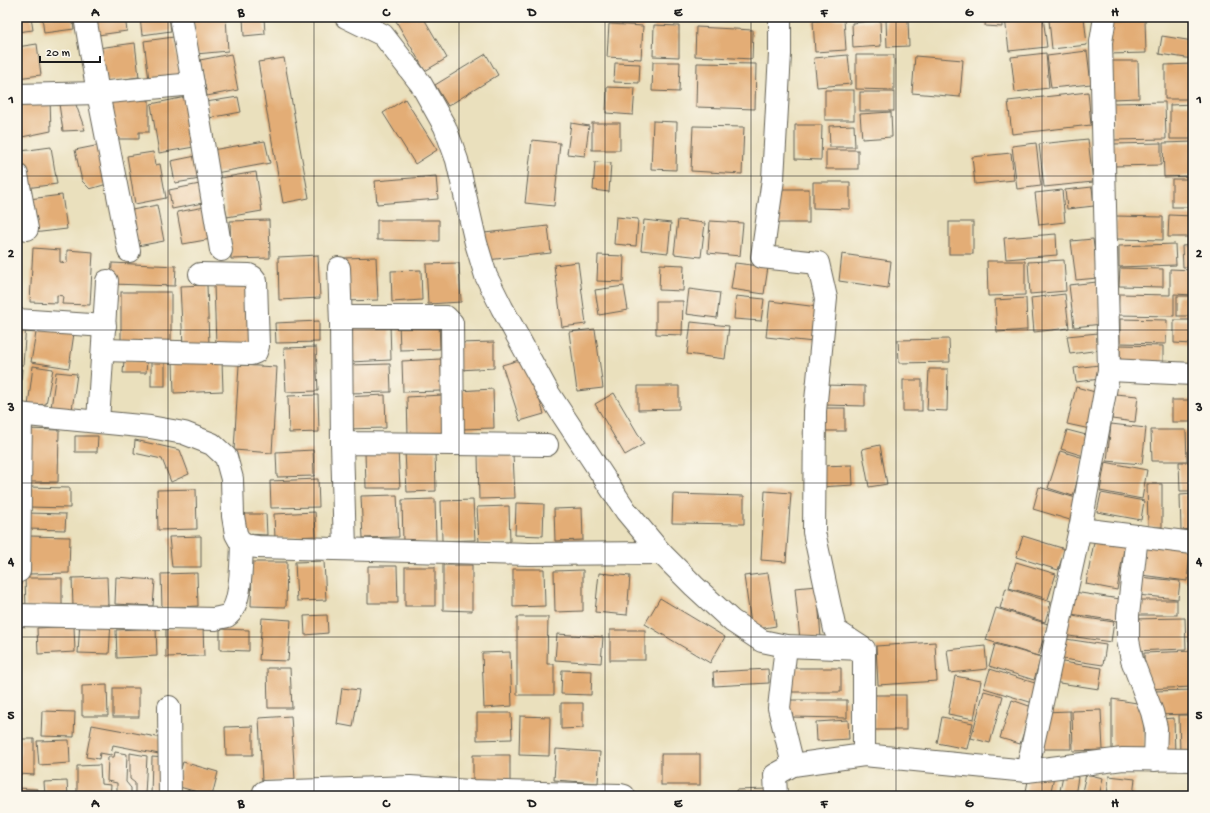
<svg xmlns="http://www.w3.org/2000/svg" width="1210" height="813" font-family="'Gochi Hand',sans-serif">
	<rect width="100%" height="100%" fill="#fbf7ec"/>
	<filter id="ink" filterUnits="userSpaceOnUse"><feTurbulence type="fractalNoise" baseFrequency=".025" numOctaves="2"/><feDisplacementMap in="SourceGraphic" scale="8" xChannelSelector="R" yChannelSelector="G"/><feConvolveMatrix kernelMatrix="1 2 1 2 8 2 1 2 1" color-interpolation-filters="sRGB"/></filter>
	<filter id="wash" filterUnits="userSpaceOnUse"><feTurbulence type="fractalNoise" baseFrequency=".012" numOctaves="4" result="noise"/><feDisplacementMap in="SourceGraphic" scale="16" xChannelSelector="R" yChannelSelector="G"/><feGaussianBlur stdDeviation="0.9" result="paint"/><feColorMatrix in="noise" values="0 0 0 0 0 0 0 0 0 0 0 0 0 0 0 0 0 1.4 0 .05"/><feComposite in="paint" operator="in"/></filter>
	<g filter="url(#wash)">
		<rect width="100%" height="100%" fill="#eae0bd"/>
		<g id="blocks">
			<g fill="#e3ad76">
				<polygon points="17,17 31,17 33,30 17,32"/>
				<polygon points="42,17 72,17 74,29 44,33"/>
				<polygon points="95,17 125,17 127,31 98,35"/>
				<polygon points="140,17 169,17 171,31 142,35"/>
				<polygon points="193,17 226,17 228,51 196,54"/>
				<polygon points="243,17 264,17 265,34 244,36"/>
				<polygon points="403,17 423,17 447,58 425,71 396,21"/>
				<polygon points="986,17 1002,17 1002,27 985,26"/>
				<polygon points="1013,17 1043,17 1047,47 1009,51 1005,18"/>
				<polygon points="1075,17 1084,17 1087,45 1052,49 1049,20"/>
				<polygon points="844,19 846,50 815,52 813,21"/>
				<polygon points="880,20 881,46 853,48 852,23"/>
				<polygon points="886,20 908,20 909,46 887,47"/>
				<polygon points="1145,20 1146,53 1108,54 1107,21"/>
				<polygon points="609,24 643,26 641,59 607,57"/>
				<polygon points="654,25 679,26 679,57 653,56"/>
				<polygon points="696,27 753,30 752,59 695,56"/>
				<polygon points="1162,36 1193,41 1193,59 1159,54"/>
				<polygon points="174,37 180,75 149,80 144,41"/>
				<polygon points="135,43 139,77 103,82 98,48"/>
				<polygon points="37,44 41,75 17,78 17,47"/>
				<polygon points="1087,51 1091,84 1051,88 1047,56"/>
				<polygon points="1046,53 1049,88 1015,92 1011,57"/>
				<polygon points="231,54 238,90 207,96 200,60"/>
				<polygon points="486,54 498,75 448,106 435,85"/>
				<polygon points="848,55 851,84 817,87 814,58"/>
				<polygon points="856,55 894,55 894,90 856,89"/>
				<polygon points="915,56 963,60 960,97 912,93"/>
				<polygon points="284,58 309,198 283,203 258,62"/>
				<polygon points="1111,61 1138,61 1139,98 1112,99"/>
				<polygon points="653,62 680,62 679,92 652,91"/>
				<polygon points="615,63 640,64 639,83 614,82"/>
				<polygon points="697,63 756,64 755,109 696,107"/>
				<polygon points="1193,64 1193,99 1165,99 1165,65"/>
				<polygon points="607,87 635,88 633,115 606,113"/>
				<rect x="825" y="90" width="29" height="30"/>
				<rect x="860" y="92" width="34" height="19"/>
				<polygon points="1088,92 1091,125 1012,134 1008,101"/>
				<polygon points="186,97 194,147 159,153 151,104"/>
				<polygon points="238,97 241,112 209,118 206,102"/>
				<polygon points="50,99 51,131 22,137 17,103"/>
				<polygon points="405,99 437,150 415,164 383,113"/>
				<polygon points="109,100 149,100 149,132 139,132 139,139 112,139"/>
				<polygon points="75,102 85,130 63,131 59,104"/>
				<polygon points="1165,102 1166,139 1113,140 1112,103"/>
				<polygon points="1193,104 1193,139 1170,139 1170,105"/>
				<polygon points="891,112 892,137 862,139 860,114"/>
				<polygon points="653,121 677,122 676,170 651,169"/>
				<polygon points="571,123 589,126 585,156 567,154"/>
				<rect x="592" y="123" width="28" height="27"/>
				<polygon points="795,125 822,125 821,160 795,159"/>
				<polygon points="854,125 855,147 830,147 829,126"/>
				<polygon points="693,126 744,127 742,174 691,171"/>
				<polygon points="1088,139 1093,182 1044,187 1039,144"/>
				<polygon points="532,140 560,143 554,206 525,203"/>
				<polygon points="265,141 270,163 216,173 212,150"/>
				<polygon points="1193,142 1193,176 1164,177 1163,143"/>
				<polygon points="1036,143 1041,186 1017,189 1012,146"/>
				<polygon points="1161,143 1161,165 1113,166 1113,144"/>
				<polygon points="100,145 107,184 90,189 82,181 75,150"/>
				<polygon points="51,147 57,184 26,188 21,151"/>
				<rect x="826" y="150" width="32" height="19"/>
				<polygon points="153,152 155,165 160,164 166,198 135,204 127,156"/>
				<polygon points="1011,153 1014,180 975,184 972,157"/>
				<polygon points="196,156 200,179 175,183 171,161"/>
				<polygon points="595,162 611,163 609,192 593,190"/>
				<polygon points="256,172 262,211 227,217 220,178"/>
				<polygon points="436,176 438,199 377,204 375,181"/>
				<rect x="1172" y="179" width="21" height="28"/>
				<polygon points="813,182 850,182 850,209 813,208"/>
				<polygon points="205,183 208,202 172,209 169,190"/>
				<polygon points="1092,187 1094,206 1067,209 1065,190"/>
				<rect x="777" y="189" width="32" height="34"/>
				<polygon points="1062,190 1065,222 1039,225 1035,193"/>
				<polygon points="62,195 67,229 33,233 29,199"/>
				<polygon points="157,205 164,241 138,246 132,210"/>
				<polygon points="205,207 211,239 183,244 177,212"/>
				<polygon points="1169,215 1193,216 1193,237 1168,237"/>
				<polygon points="1116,216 1163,217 1163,240 1116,239"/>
				<polygon points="616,217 638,219 636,246 614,244"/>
				<polygon points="269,220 270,258 231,259 230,221"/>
				<polygon points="377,220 439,220 439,241 377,240"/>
				<polygon points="644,220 671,223 668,253 641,250"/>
				<polygon points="678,220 705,223 701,257 674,254"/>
				<polygon points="710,221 743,223 740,256 708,253"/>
				<rect x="949" y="222" width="24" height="32"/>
				<polygon points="548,226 551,253 487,260 484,233"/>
				<polygon points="1056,234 1057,255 1006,259 1004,238"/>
				<polygon points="1093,239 1098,278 1076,280 1071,241"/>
				<polygon points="1175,244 1176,265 1119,267 1119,246"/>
				<polygon points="1193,245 1193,267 1183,267 1182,246"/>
				<polygon points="33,248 60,250 60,262 67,263 67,250 93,252 90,305 62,304 63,296 57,295 57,303 30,302"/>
				<polygon points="842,254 891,261 888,288 839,281"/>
				<polygon points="318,255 320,298 279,300 278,257"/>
				<polygon points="598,255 624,256 623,282 597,281"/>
				<polygon points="376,257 378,300 345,301 344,258"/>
				<polygon points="1064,260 1066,291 1030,294 1028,262"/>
				<polygon points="987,261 1025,261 1025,295 988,296"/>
				<polygon points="578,262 586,324 562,327 554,265"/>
				<polygon points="112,263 176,266 175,286 111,284"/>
				<polygon points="459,263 461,302 428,304 426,264"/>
				<polygon points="735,263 768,267 764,294 731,289"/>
				<polygon points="660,264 684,265 683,291 659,290"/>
				<polygon points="1120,268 1163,269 1163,287 1119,286"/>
				<polygon points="1170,269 1193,270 1193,295 1174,294 1174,316 1118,315 1119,294 1170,295"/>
				<polygon points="421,270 422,300 392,302 391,271"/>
				<polygon points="1097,282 1102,324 1074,327 1069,285"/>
				<polygon points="249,284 251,344 216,345 214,285"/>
				<polygon points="207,285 209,345 183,346 180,286"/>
				<polygon points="624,286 628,310 599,315 595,290"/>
				<polygon points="689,289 720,293 717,318 686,314"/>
				<rect x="121" y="292" width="50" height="52"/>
				<polygon points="1065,294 1069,328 1034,332 1031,298"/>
				<polygon points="736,296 764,299 761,321 734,319"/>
				<rect x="1177" y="296" width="16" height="20"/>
				<polygon points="1026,298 1027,330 997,332 995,300"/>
				<polygon points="656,301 683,301 682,335 656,334"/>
				<polygon points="770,301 818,307 814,342 766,337"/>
				<polygon points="1120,319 1167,320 1166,344 1120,343"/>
				<polygon points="1174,320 1193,320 1193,344 1174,343"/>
				<polygon points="319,321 319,342 276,343 275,323"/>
				<polygon points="439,321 440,349 400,350 399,322"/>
				<polygon points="691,322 729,326 725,359 687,354"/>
				<polygon points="390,323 391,360 350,362 348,325"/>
				<polygon points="17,324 26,325 23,365 17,365"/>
				<polygon points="37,327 74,333 69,368 31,362"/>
				<polygon points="595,329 603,388 577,391 569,332"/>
				<polygon points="1098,333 1100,350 1070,354 1067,336"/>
				<polygon points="949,339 950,362 899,363 898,340"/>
				<polygon points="494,342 494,368 459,370 458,343"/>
				<polygon points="1120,345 1163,346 1163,366 1120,365"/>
				<polygon points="316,347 318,391 286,392 284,348"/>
				<polygon points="526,358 544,414 520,421 502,365"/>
				<polygon points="441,359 442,391 403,392 402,361"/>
				<polygon points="124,360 147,361 146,373 123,373"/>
				<rect x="151" y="360" width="14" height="26"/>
				<polygon points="222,361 223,391 174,393 173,363"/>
				<polygon points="390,364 391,392 349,393 348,365"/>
				<polygon points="239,365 277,367 272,453 234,450"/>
				<polygon points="1099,365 1100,379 1076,382 1074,368"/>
				<polygon points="33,366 53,369 46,404 28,406"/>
				<polygon points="17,369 22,369 19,408 17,408"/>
				<polygon points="929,369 948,369 947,411 927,410"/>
				<polygon points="56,372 77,374 72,410 51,408"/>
				<rect x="903" y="380" width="19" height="31"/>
				<polygon points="824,385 865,386 865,406 824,405"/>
				<polygon points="638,386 679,386 679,409 638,410"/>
				<polygon points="1076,387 1099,393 1090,429 1067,424"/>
				<polygon points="493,389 494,428 460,429 458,391"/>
				<polygon points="614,393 644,444 625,455 595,404"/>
				<polygon points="1115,394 1138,396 1135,422 1112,419"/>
				<polygon points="318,395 319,432 289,433 288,396"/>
				<polygon points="385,395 386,428 345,429 344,397"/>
				<polygon points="442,395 444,434 408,435 407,397"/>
				<rect x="1172" y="400" width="21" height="22"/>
				<rect x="821" y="408" width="24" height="23"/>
				<polygon points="1111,424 1146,428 1142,464 1107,461"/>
				<polygon points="24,429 59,430 58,482 23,482"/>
				<polygon points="1067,430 1090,436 1084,456 1061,449"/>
				<polygon points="1151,430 1186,430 1187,461 1152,461"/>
				<polygon points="75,436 98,436 97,452 75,452"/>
				<polygon points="135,440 180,450 189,474 171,482 162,459 134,453"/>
				<polygon points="880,445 887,484 869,487 862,449"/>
				<polygon points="313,450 314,476 277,477 276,452"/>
				<polygon points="398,450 400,488 366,488 365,452"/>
				<polygon points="435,450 436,491 407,492 405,451"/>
				<polygon points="1060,451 1084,458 1073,496 1048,488"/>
				<polygon points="513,454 515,498 479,499 478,455"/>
				<polygon points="1105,462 1147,470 1142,499 1100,491"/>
				<polygon points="1179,462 1193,462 1193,491 1180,491"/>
				<polygon points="852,465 853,485 820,487 819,466"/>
				<polygon points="318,479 319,507 271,508 270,481"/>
				<polygon points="1147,484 1162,484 1162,527 1148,527"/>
				<polygon points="28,487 70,488 70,508 28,507"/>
				<polygon points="1039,487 1076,498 1070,520 1033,509"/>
				<polygon points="196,489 197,529 158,530 157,490"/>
				<polygon points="765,491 791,493 786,562 761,560"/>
				<polygon points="1101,493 1144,501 1141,520 1097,512"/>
				<polygon points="673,494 744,496 744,524 672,523"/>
				<polygon points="1193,494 1193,529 1181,530 1180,495"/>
				<polygon points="397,495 399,537 363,538 361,496"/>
				<polygon points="435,499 436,541 403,542 402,500"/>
				<polygon points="473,500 475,540 442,541 441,501"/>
				<polygon points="516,503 544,504 543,536 515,535"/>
				<polygon points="509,506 510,542 479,543 477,507"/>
				<polygon points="582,508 583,540 555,541 554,509"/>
				<polygon points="315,512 316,536 275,538 274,514"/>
				<polygon points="27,513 66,514 65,530 27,529"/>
				<polygon points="243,514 266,514 267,535 245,534"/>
				<polygon points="28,536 70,537 69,573 28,574"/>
				<polygon points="201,536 201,567 172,567 169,537"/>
				<polygon points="1023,536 1065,549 1058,570 1016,557"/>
				<polygon points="1095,537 1125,543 1117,590 1086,584"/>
				<polygon points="1145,540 1191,546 1187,581 1141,575"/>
				<polygon points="1192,557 1193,557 1193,590 1189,590"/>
				<polygon points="324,561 326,600 297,601 295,562"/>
				<polygon points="252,562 287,562 286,607 251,606"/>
				<polygon points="1016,562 1056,574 1048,599 1009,588"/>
				<polygon points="443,565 472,565 472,611 443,610"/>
				<polygon points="368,566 397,566 398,603 368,603"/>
				<rect x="405" y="567" width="30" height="39"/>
				<polygon points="513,569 544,569 545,606 513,607"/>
				<polygon points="583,570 583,611 555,612 554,571"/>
				<polygon points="197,573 198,606 162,608 161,574"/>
				<polygon points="599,573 630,576 627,615 595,612"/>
				<polygon points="768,573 776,626 752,630 744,576"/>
				<rect x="17" y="574" width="4" height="19"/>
				<polygon points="107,577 108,605 73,606 72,578"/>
				<polygon points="116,577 155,580 153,606 115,604"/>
				<polygon points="1139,577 1180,581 1178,599 1137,595"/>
				<polygon points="25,578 62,578 62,608 26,608"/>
				<polygon points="817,586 821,638 800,640 795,588"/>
				<polygon points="1006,588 1051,602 1045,622 1000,608"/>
				<polygon points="1074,592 1120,599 1117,621 1071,614"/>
				<polygon points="17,598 21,598 20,611 17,610"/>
				<polygon points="660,598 725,637 710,663 645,624"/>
				<rect x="1133" y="600" width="44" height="15"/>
				<polygon points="996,608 1048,624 1038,656 986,640"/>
				<polygon points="1192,614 1193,614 1193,642 1189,641"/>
				<polygon points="327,615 328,633 305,635 304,616"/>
				<polygon points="1065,615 1114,622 1111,642 1062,635"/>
				<polygon points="517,617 548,617 547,664 554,664 554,695 517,695"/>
				<polygon points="262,618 291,620 288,661 259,660"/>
				<polygon points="1185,618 1186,649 1133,651 1132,619"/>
				<polygon points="80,621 111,622 109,654 78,653"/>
				<polygon points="74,626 75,652 38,654 37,628"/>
				<polygon points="156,628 157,656 117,658 116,630"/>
				<polygon points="203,628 204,656 166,657 166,629"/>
				<polygon points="220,629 249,630 249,651 220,650"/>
				<rect x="610" y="630" width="35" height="30"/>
				<polygon points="557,634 603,637 601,663 555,660"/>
				<polygon points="1059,638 1106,645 1103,665 1056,658"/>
				<polygon points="935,642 937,681 878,685 876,646"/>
				<polygon points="995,644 1041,657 1034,680 989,666"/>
				<polygon points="985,646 987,669 950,673 947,650"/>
				<polygon points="1193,651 1193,687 1145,689 1144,653"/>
				<polygon points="510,652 512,706 484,708 482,653"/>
				<polygon points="1056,661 1102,668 1099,689 1053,682"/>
				<polygon points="267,668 290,668 292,708 268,708"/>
				<polygon points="787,668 841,668 841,692 785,692"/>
				<polygon points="768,669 769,683 714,686 713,672"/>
				<polygon points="990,669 1038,684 1033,703 984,688"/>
				<polygon points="562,670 592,671 591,695 561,694"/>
				<polygon points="955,676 981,681 974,719 948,714"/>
				<polygon points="107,685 108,716 82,716 82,686"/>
				<rect x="113" y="688" width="26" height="29"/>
				<polygon points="342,688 359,690 353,727 337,724"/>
				<polygon points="1193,690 1193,714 1154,715 1153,691"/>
				<polygon points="984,691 1003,696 990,743 971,738"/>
				<rect x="875" y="695" width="31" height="35"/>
				<polygon points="1112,699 1143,704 1145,752 1112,752"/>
				<polygon points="788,700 847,700 847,718 788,717"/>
				<polygon points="1012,700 1032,707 1020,744 1000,738"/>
				<polygon points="561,703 583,703 583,728 561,729"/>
				<polygon points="1101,710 1103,750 1073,751 1072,711"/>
				<polygon points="42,711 75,712 74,737 41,736"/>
				<polygon points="1070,711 1071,749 1044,749 1043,712"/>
				<polygon points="477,713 511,713 512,739 477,740"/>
				<polygon points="1179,715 1193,715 1193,754 1180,754"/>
				<polygon points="291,716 295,780 262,782 259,718"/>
				<polygon points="520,716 550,717 549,756 519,755"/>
				<polygon points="942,717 973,723 967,749 937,743"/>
				<polygon points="1174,718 1175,756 1161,757 1160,719"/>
				<polygon points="848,720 849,739 817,741 816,722"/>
				<polygon points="92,725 162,738 159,754 113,745 111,755 100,753 99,759 86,757"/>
				<polygon points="253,726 253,755 226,755 225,727"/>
				<polygon points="21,739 34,739 34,775 19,774"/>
				<polygon points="69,740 70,763 39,765 37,741"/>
				<polygon points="556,749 600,752 598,783 554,780"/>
				<polygon points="115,752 127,754 126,782 131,788 131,796 117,796 117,783 107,781 108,757 114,757"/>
				<polygon points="130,753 147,756 145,796 135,796 135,783 130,779"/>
				<rect x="661" y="754" width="39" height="31"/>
				<polygon points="473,755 510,755 510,785 473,786"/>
				<polygon points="152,757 165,758 164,796 151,796"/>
				<polygon points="183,762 218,772 212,796 176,786"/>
				<polygon points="100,765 101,784 111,785 110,796 77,796 77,766"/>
				<polygon points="1030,771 1054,776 1050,796 1025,796"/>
				<polygon points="1086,774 1103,778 1099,796 1081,796"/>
				<polygon points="1063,775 1078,777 1075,796 1059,796"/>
				<polygon points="1109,776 1135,779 1133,796 1107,796"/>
				<polygon points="67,781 68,796 45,796 44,782"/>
				<polygon points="17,788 37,789 37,796 17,796"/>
				<polygon points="768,789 768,796 737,796 736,790"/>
			</g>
		</g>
	</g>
	<g filter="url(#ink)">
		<use href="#blocks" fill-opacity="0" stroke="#646154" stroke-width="1"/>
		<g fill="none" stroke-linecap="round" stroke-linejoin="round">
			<g stroke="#646154" stroke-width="24">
				<g id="minor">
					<polyline points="85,17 98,93 129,251"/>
					<polyline points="346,17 383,35 421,84 445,127 457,160 476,243 486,276 502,308 549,394 626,511 661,553 694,586 732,621 762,641 786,646 863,649"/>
					<polyline points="780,17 780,54 773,179 762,257 818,263 826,298 815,411 814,532 835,630 864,649 864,755 1027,771 1123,759 1193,760"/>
					<polyline points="193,84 221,250"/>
					<polyline points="17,95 98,93 193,84 181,17"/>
					<polyline points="17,175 27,229"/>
					<polyline points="339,268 341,324"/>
					<polyline points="17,320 105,326"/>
					<polyline points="103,350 251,354 256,352 258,346 256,281 253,277 249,275 200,274"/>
					<polyline points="1109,370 1193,374"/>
					<polyline points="17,414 150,427 184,433 212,444 226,457 232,479 233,516 236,534 242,545 258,547 529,554 661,553"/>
					<polyline points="98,421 107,281"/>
					<polyline points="342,443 453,444 452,323 446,317 349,317 344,319 341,324 342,443 345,549"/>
					<polyline points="453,444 547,445"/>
					<polyline points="1080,529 1193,543"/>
					<polyline points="1137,536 1128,615 1128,640 1132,660 1152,712 1156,728 1155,760"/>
					<polyline points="19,571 21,414"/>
					<path d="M17,615L215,619C218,618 223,617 227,616C242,607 241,561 242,545"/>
					<polyline points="786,646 779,708 793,765"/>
					<polyline points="169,707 170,796"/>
					<polyline points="1027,771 1080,529 1109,370 1101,42 1105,17"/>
					<polyline points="264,792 410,787 470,791 620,795 624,796"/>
					<polyline points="776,796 775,775 793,765 864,755"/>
				</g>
			</g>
			<use href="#minor" stroke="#fff" stroke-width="22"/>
		</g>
	</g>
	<path fill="none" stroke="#1c1c1c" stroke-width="1" stroke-opacity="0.55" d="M168,17V796M314,17V796M459,17V796M605,17V796M751,17V796M896,17V796M1042,17V796M17,176H1193M17,330H1193M17,483H1193M17,637H1193"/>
	<rect width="1210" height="813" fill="none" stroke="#fbf7ec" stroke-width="44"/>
	<path d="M40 56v6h60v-6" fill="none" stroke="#1c1c1c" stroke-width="2"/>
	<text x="46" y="56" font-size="12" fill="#1c1c1c" stroke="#fbf7ec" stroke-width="3" paint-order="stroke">20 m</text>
	<rect x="22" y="22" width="1166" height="769" fill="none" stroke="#1c1c1c" stroke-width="1.5"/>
	<g font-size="13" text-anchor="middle" font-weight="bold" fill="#1c1c1c">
		<text x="95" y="16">A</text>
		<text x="241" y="16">B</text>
		<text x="386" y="16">C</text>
		<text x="532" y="16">D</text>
		<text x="678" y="16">E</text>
		<text x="824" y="16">F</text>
		<text x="969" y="16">G</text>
		<text x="1115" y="16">H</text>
		<text x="11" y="103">1</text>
		<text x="1199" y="103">1</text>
		<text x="11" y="257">2</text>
		<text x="1199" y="257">2</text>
		<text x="11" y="411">3</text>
		<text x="1199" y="411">3</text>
		<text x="11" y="565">4</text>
		<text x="1199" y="565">4</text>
		<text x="11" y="719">5</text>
		<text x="1199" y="719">5</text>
		<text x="95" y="807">A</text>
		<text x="241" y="807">B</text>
		<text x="386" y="807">C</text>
		<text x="532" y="807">D</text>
		<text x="678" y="807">E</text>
		<text x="824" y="807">F</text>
		<text x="969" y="807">G</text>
		<text x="1115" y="807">H</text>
	</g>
</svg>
